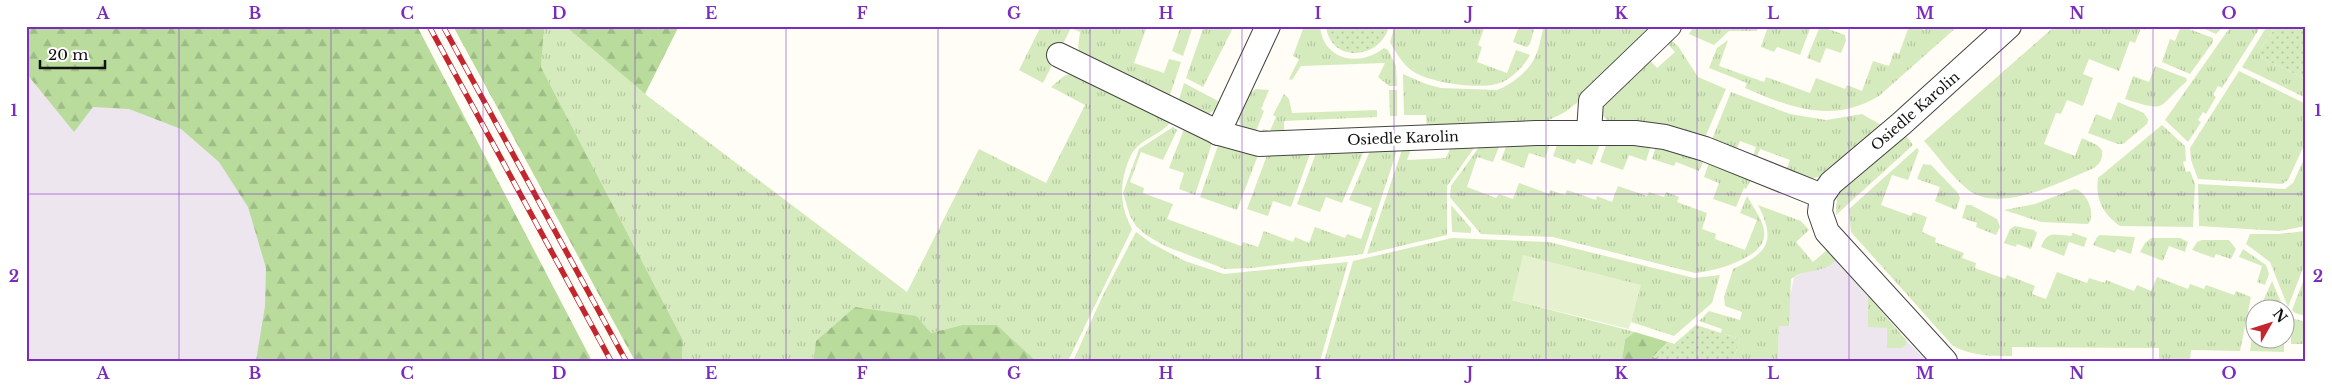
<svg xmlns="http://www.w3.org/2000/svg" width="2332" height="387" font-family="'Libre Baskerville',serif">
	<defs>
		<pattern id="grass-tufts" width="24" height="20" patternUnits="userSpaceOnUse" patternTransform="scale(1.25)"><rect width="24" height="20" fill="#d5ebbd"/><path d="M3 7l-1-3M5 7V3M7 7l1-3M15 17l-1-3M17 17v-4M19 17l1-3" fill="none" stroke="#b6c8a1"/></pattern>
		<pattern id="forest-firs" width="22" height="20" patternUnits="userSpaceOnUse" patternTransform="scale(1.25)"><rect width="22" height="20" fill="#b9dc9c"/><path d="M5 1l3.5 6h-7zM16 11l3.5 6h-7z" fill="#9ebc85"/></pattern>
		<pattern id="park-dots" width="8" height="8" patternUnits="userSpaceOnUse" patternTransform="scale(1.25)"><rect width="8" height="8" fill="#d5ebbd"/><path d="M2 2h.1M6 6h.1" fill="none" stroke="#b6c8a1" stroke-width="1.8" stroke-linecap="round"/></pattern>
	</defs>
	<rect width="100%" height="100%" fill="#fffdf5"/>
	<g fill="#eee6ef">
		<polygon points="26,26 317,26 519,361 26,361"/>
		<polygon points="1836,260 1907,341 1927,361 1778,361 1779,326 1789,326 1789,302 1794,277"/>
	</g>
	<g fill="url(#grass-tufts)">
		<path d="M565,26L645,94L907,292L979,149L1046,183L1085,105L1051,87L1064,76L1073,73L1173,117C1168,131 1149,136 1138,146C1133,150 1130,157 1128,162C1119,186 1120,206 1132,229L1068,361H1036L997,325H962L931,333L816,341L813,361H682L683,340L541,67L543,27Z"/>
		<polygon points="1041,26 1147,26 1134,63 1164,73 1169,59 1181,62 1170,95 1166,98 1081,56 1078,47 1080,32 1071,28 1043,83 1019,70"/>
		<polygon points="1181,26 1193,26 1183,56 1172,51"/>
		<polygon points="1204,26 1234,26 1203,87 1186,78"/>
		<path d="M1304,26H1320C1323,60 1359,68 1384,48L1388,50L1396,66L1397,86H1389L1378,77L1385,63L1301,66L1292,80L1289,79L1299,59L1293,56Z"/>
		<path d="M1395,26H1485L1478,45L1482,47L1477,62L1507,73L1516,50L1530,55C1525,65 1511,79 1500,83C1481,90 1431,83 1414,72C1403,65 1396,53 1390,42Z"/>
		<polygon points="1519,26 1535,26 1530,44 1527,47 1513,42"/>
		<path d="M1544,26H1661L1586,96L1565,112L1547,121L1427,131L1426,115H1404L1403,74L1426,84L1441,88L1497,90C1511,85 1529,71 1535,57C1540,47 1541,36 1544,26Z"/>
		<polygon points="1694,26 1759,26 1757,31 1729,31 1714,45 1689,34"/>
		<polygon points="1768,26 1811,26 1800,55 1777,47 1774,52 1761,47"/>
		<polygon points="1820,26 1845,35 1846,41 1841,53 1826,48 1820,63 1807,58"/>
		<path d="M1909,26L1925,30L1927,26H1958L1879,96C1832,124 1791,108 1745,88L1747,83L1709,68L1717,48L1728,40L1719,66L1764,82L1766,77L1810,93L1816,78L1845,89L1847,85L1862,91L1873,61L1889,66L1894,52L1899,54Z"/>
		<path d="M2055,26H2146L2145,30L2141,28L2135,43L2130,41L2119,71L2089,59L2083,74L2093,78L2083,106L2067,100L2061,114L2056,113L2044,144L2075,156L2082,138L2097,145L2102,150C2103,158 2101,163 2094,168C2060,182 1998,216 1966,188C1950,175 1938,156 1924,141Z"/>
		<polygon points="2181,26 2213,38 2213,42 2190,74 2162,62 2170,39 2175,41"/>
		<polygon points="2198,26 2224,26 2216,34"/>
		<polygon points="2231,26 2261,26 2222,88 2218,86 2213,95 2216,97 2206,114 2203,112 2198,120 2201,122 2188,142 2165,120"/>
		<polygon points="2267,26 2277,26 2260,49 2260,57 2306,79 2306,98 2242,67"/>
		<polygon points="1670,39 1678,46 1698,77 1726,89 1703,142 1608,121 1601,114 1603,98 1646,56 1657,68 1675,52 1664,40"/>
		<path d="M2155,66L2186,78L2187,81C2156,108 2169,113 2125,99L2133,76L2149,82Z"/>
		<polygon points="2239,71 2306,104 2306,141 2288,180 2282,184 2198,179 2191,160 2190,148"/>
		<polygon points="1184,83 1220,102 1215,110 1205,116 1178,103"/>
		<path d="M1256,89L1269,90L1261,109L1264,111L1254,136C1239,129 1235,119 1243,104C1247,97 1249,93 1256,89Z"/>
		<polygon points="1389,90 1397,90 1397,116 1390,116"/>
		<path d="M1731,92L1790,114L1826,120L1862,114L1883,126L1827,174C1811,181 1801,178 1785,173L1790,160L1760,149L1755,161L1752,159L1756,147L1740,141L1735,153L1710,144Z"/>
		<polygon points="1284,94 1289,99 1292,113 1377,110 1377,117 1284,121 1284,137 1260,137 1263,129 1270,131 1276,117 1273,115"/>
		<polygon points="2118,102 2144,113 2148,120 2147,124 2123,144 2118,144 2088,133 2096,114 2111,120"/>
		<polygon points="1186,124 1214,137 1195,195 1179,189 1184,173 1169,168"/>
		<path d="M2162,125L2185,146L2186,161L2183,162L2186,172L2190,171L2195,184L2193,227L2120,226C2103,214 2095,199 2098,178Z"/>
		<polygon points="1173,127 1177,130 1163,160 1141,152 1130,182 1144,188 1143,193 1173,204 1167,219 1241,246 1243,242 1258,247 1264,231 1293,242 1295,237 1309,243 1315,227 1345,238 1347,234 1361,239 1372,208 1349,200 1372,146 1399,144 1363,254 1252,268 1225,269 1165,246 1146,235 1136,226 1130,216 1123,193 1139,149"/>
		<polygon points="1903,132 1913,145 1836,215 1837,197 1842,189"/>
		<path d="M1502,139L1493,162L1477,157L1467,187L1496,198L1499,194L1513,199L1519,183L1549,194L1550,190L1565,195L1567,190L1596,200L1597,196L1612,202L1618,186L1647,196L1649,192L1664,197L1666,192L1679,197L1677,202L1707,213L1702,229L1716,234L1715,239L1745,250L1757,220L1740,213L1747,196C1763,223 1778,241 1743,259C1727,267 1712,271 1695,273L1553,237L1481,234L1453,201L1450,197L1451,186L1484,140Z"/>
		<polygon points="1509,139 1552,139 1545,158 1529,153 1524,168 1501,160"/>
		<polygon points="1559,139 1602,139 1592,165 1577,159 1575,164 1553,156"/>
		<polygon points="1220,140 1260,150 1237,210 1200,197"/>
		<polygon points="1608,140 1652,142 1646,161 1629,155 1623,170 1600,162"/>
		<polygon points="1479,141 1447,186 1447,235 1367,254 1404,144 1413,144 1407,160 1446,158 1453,142"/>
		<polygon points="1657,143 1706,155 1699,171 1676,162 1674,166 1652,159"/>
		<polygon points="1366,146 1342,203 1326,197 1320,212 1297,204 1318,148"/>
		<polygon points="1312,148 1291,207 1273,201 1268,216 1247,209 1269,150"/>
		<path d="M1917,148L1919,150L1908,180L1892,175L1881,205L1911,216L1913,212L1927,217L1922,232L1936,238L1935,242L1964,253L1962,258L1976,263L1975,268L2005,279L2007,275L2035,286L2032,294L2046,299L2057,272L2087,283L2089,278L2105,283L2106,280L2134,291L2137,285L2151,291L2157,277L2188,289L2190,284L2204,289L2206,285L2234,295L2236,291L2251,297L2240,351L2191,350L2190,361H2159V348L2012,347V356C1990,356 1972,356 1953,346L1851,232L1849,209Z"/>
		<polygon points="2306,155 2306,226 2279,231 2199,226 2198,184 2285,189 2293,183"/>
		<polygon points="1711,157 1754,174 1746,189 1744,188 1736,207 1713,199 1719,183 1704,177"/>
		<polygon points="1923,164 1931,165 1958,193 1960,198 1956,210 1935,201 1940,187 1917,179"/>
		<path d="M2074,189C2086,190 2097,214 2088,224L2041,222L2004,210L2035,204Z"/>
		<polygon points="1451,205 1471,228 1471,233 1452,232"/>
		<path d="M1758,205L1801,221L1809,230L1796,242L1813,262L1827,250L1836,260C1824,274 1806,268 1791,279L1789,326H1779L1778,361H1733L1740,339L1721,333L1722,329L1699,321L1709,311L1740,320L1742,312L1725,306L1724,297L1733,269C1767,253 1777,242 1758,205Z"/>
		<polygon points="1966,205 1971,205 1997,219 2000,227 1996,235 1976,227 1977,223 1962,218"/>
		<polygon points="2015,226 2034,230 2037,233 2031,249 2017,244 2016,247 2004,243 2010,229"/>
		<polygon points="2306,231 2306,261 2288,307 2270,262 2246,244 2250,234 2279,234"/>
		<polygon points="1136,232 1151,243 1185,261 1224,274 1348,262 1320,361 1073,361 1103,295"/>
		<path d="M2073,233L2087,238L2084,247L2069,242L2064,256L2041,247C2047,230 2055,235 2071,236Z"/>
		<polygon points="2100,235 2135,237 2131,254 2117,249 2115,253 2093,245 2097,237"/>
		<polygon points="1452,238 1549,242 1694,278 1720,275 1712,303 1674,336 1631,322 1640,285 1512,300 1635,332 1625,339 1622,361 1324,361 1353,261"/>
		<polygon points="2151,238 2180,238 2188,242 2185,252 2169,246 2163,261 2140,252 2145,243"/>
		<polygon points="2202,240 2229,240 2236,249 2231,259 2216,254 2214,258 2192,250 2197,242"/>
		<polygon points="2243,249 2266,265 2269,274 2265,285 2257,282 2262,266 2239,257"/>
		<polygon points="2306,274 2306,316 2295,313 2292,310"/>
		<polygon points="2272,281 2284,309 2263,301"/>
		<polygon points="1868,296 1907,341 1906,345 1902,348 1887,348 1887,328 1868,327"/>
		<polygon points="2291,318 2306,322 2306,344 2291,344"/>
		<polygon points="2254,321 2254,340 2284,340 2284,352 2250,351"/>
	</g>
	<g fill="url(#forest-firs)">
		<polygon points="26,26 417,26 592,361 256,361 265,306 266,268 248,207 219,162 181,129 129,109 93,107 74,132 26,73"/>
		<polygon points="453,26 544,26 541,67 683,340 682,361 635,361"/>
		<polygon points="565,26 679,26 645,94"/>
		<polygon points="855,307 916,316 931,333 962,325 997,325 1036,361 813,361 816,341"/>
		<polygon points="1635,332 1668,342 1653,357 1666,361 1622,361 1625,339"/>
	</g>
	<g fill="url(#park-dots)">
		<path d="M1326,26H1389C1381,60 1330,64 1326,26Z"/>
		<polygon points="2277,26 2306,26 2306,79 2260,57 2260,49"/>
		<polygon points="1696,325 1740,339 1733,361 1666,361 1653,357 1668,342 1674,344"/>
	</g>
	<polygon fill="#e6f2cf" points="1523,255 1641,285 1629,329 1512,300"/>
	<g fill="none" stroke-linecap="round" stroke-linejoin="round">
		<g stroke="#444" stroke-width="26">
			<g id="minor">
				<polyline points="1059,55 1219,133 1259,144 1536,133 1635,133 1665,137 1705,149 1822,196"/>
				<polyline points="1589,132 1591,101 1669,26"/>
				<polyline points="1218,133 1268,26"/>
				<polyline points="1945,361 1827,232 1820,212 1822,196 1831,183 1901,124 2009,26"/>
			</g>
		</g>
		<use href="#minor" stroke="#fff" stroke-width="24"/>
		<g stroke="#c4262e" stroke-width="5.5">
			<g id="rail">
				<polyline points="429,26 611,361"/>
				<polyline points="443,26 626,361"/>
			</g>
		</g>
		<use href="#rail" stroke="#fff" stroke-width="4" stroke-dasharray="11" stroke-linecap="butt"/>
	</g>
	<path fill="none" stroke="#7b2cbf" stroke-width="1" stroke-opacity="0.55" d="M179,26V361M331,26V361M483,26V361M635,26V361M786,26V361M938,26V361M1090,26V361M1242,26V361M1394,26V361M1546,26V361M1697,26V361M1849,26V361M2001,26V361M2153,26V361M26,194H2306"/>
	<g text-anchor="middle" stroke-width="5" stroke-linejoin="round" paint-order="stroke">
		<g font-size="14" fill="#111" stroke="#fff">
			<text transform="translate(1915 111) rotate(-41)" y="5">Osiedle Karolin</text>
			<text transform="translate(1403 138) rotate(-2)" y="5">Osiedle Karolin</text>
		</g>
	</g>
	<rect width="2332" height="387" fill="none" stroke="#ffffff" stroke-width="55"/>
	<g transform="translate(2270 324) rotate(51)"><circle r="24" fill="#ffffff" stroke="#a0a0a0"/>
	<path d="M0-4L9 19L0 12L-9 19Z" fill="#c4262e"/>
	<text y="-8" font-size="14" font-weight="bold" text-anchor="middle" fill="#111111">N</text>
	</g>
	<path d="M40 60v8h65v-8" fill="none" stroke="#111111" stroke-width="2.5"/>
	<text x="48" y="60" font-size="15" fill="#111111" stroke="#ffffff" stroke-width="4" paint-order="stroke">20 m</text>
	<rect x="28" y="28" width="2276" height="332" fill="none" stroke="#7b2cbf" stroke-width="2"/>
	<g font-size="16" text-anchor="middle" font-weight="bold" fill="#7b2cbf">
		<text x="103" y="19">A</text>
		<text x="255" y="19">B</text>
		<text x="407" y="19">C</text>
		<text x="559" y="19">D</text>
		<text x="711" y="19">E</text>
		<text x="862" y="19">F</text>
		<text x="1014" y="19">G</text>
		<text x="1166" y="19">H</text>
		<text x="1318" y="19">I</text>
		<text x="1470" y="19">J</text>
		<text x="1621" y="19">K</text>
		<text x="1773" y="19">L</text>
		<text x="1925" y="19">M</text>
		<text x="2077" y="19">N</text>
		<text x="2229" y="19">O</text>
		<text x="14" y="116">1</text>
		<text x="2318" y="116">1</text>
		<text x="14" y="282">2</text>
		<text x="2318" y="282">2</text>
		<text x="103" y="379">A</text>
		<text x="255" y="379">B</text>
		<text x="407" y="379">C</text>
		<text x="559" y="379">D</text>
		<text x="711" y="379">E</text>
		<text x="862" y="379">F</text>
		<text x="1014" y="379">G</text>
		<text x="1166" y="379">H</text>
		<text x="1318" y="379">I</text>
		<text x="1470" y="379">J</text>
		<text x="1621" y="379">K</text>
		<text x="1773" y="379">L</text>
		<text x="1925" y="379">M</text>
		<text x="2077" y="379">N</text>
		<text x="2229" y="379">O</text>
	</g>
</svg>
